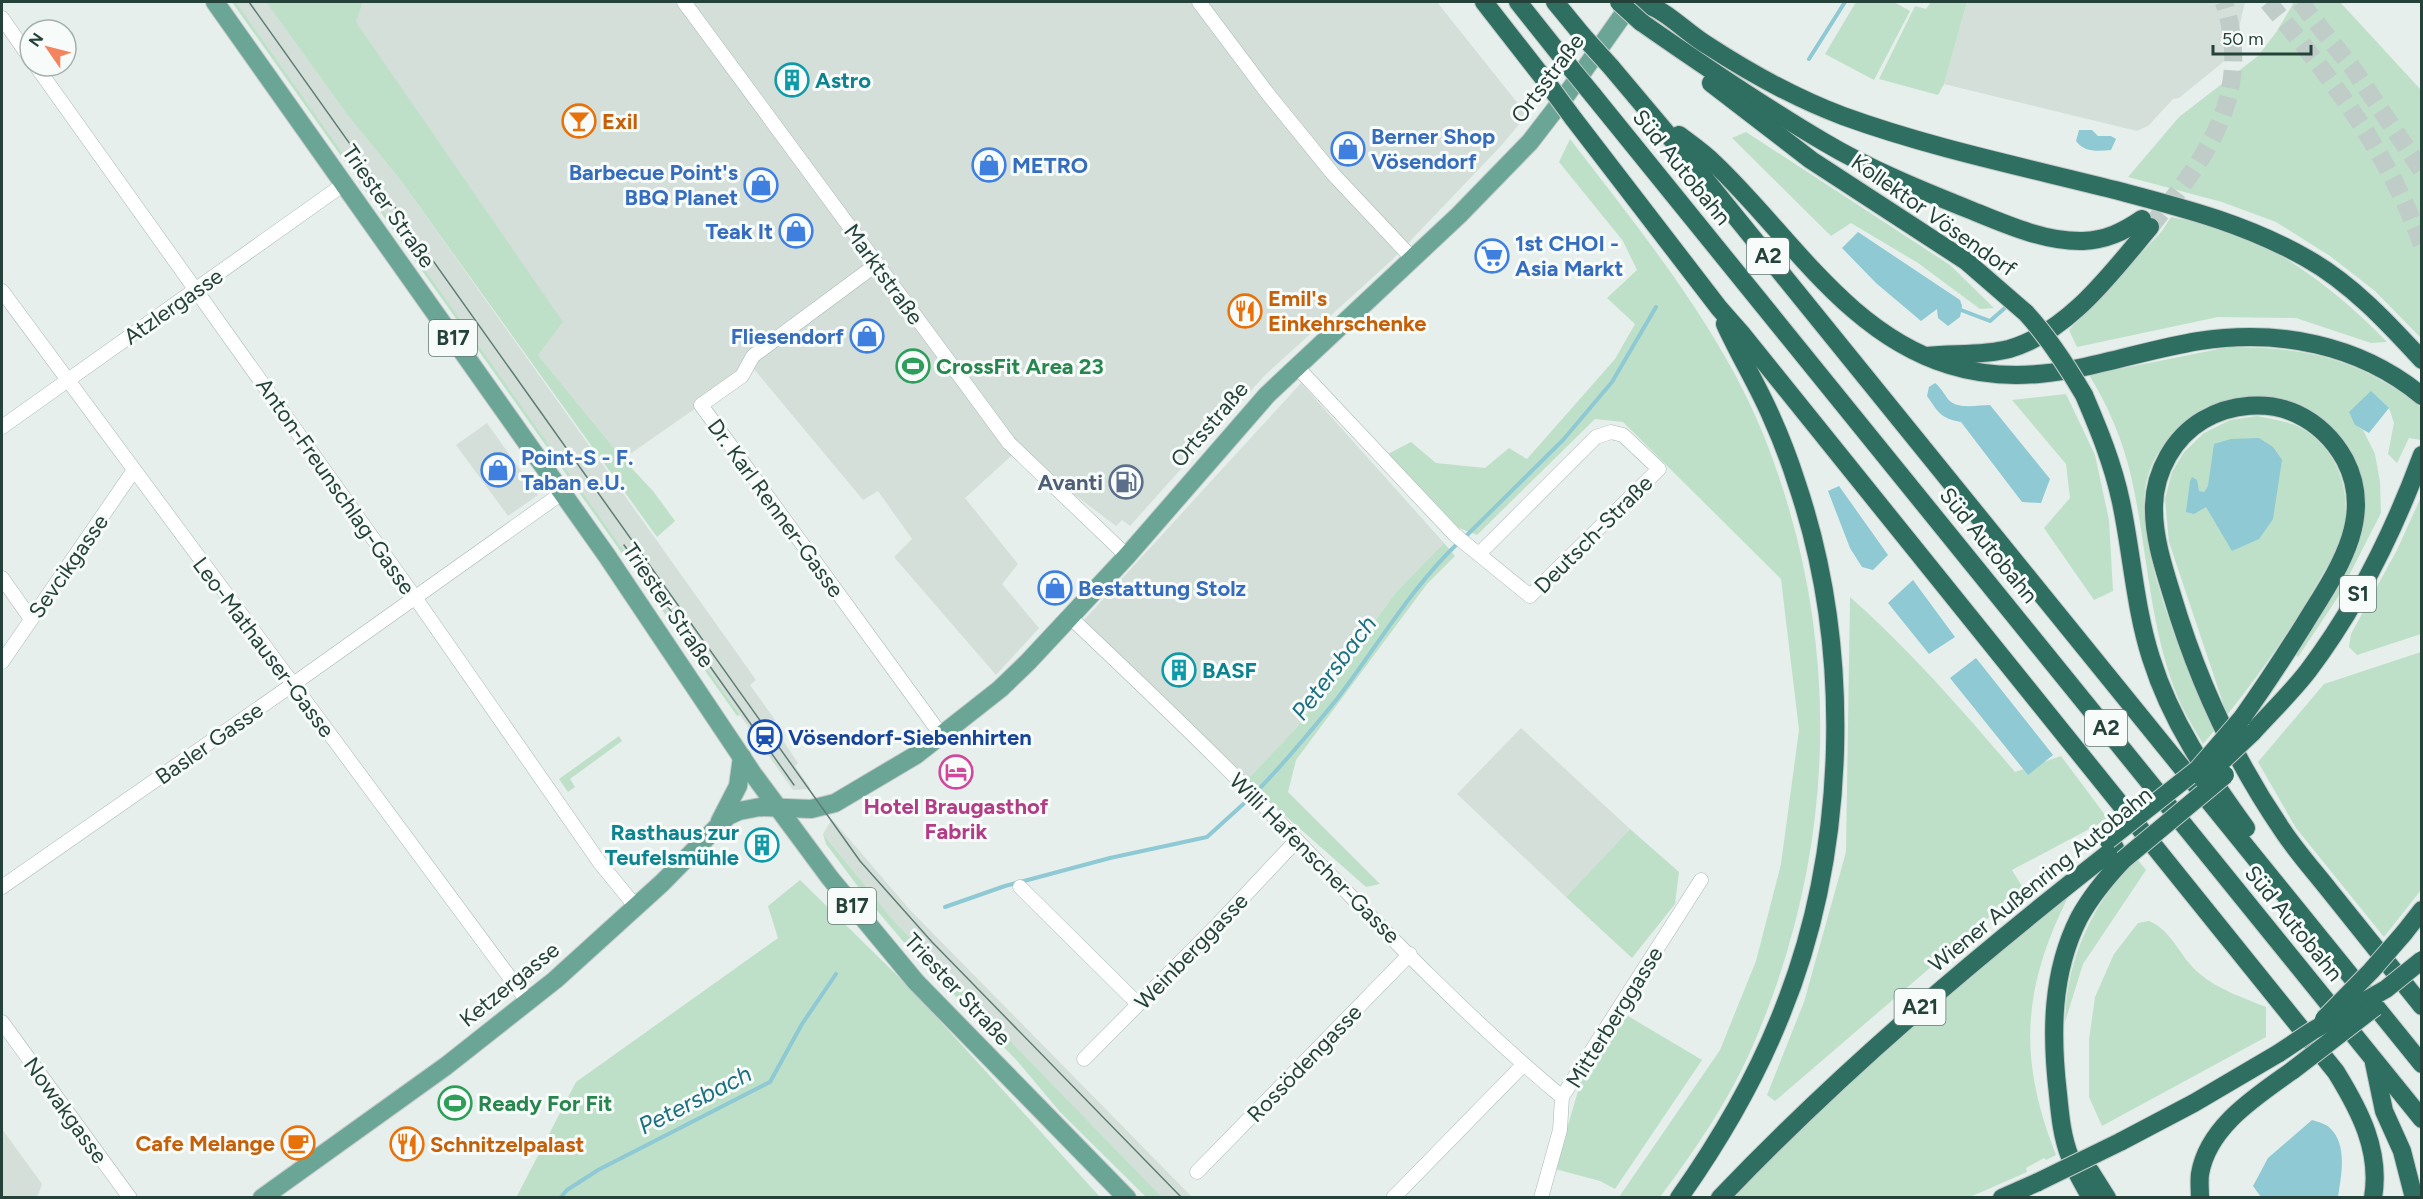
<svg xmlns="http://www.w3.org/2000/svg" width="2423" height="1199" font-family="Figtree,sans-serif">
	<rect width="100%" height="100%" fill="#e6efeb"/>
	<g fill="#d4dfda">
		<polygon points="236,2 266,2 346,113 401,181 756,680 750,685 775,720 771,723 798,763 795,766 811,789 793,790"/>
		<polygon points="363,2 1437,2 1527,115 1500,147 1392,260 1265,375 1130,526 1122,520 1116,526 1075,495 1022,446 965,498 1018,564 1002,584 1039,628 996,675 894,557 912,539 878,491 863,500 753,368 623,459 538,355 355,22"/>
		<polygon points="1967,2 2245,2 2233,54 2179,98 2173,99 2148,126 2137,131 1944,84"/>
		<polygon points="1301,383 1444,543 1397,591 1297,727 1246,781 1084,620"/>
		<polygon points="487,423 538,495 508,516 456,445"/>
		<polygon points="1521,728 1630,829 1566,897 1457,794"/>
		<polygon points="832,819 911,911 1192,1197 1162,1197 895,922 823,834"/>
		<polygon points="2,1129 42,1184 38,1195 34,1197 2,1197"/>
	</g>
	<g fill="#bfe0c8">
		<polygon points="232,2 236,2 740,715 737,716 723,696"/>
		<polygon points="266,2 363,2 356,22 563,322 538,355 623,459 653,491 675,521 657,537 401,181 346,113"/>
		<polygon points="1856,2 1894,2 1910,11 1874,80 1825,54"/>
		<polygon points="1931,2 1967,2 1944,84 1938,95 1879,79 1915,6 1926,9"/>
		<polygon points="2294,2 2340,2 2421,90 2421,338 2375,291 2330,256 2276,222 2222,202 2128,177 2179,117 2258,56 2277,31"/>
		<polygon points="1746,132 1950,265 1994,308 1980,309 1918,263 1851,223 1831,236 1732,138"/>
		<path d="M1570,139C1640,230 1721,329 1764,436C1843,635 1838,847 1754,1043C1730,1099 1696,1149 1660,1197H1619L1720,1050L1756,961L1781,864L1799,730L1781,579L1623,422L1595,419L1477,535L1459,528L1388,454L1411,442L1436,463L1485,468L1509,448L1527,459L1615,359L1635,324L1607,298L1637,270L1623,241L1559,162Z"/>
		<path d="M2171,217C2190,221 2211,224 2230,231C2289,253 2343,297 2387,342L2371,343L2296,318L2218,317L2077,347L2069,330L2162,231Z"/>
		<path d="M2229,347C2289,347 2341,354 2392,387C2402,393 2413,399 2421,408V440L2409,438L2397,463L2388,454L2394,423L2389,408L2355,425L2363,430L2375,454L2380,482L2381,513L2338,597L2298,657L2296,655C2316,623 2362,558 2363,520C2363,501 2355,475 2351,456C2332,443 2314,430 2295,417C2286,412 2278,404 2269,399C2250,390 2203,408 2188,420C2169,435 2153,455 2147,479C2131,544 2188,670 2214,731L2203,744C2195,729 2185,715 2179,700C2149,629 2148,550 2131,476C2123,441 2108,405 2089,375Z"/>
		<polygon points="2066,394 2095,455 2109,520 2113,591 2094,600 2044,528 2070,498 2066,464 2012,400"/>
		<path d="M2257,416C2272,419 2288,421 2301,428C2339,450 2353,494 2342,535C2337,552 2326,568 2317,584C2291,630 2260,674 2227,715L2169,542L2165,499L2172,472L2184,452L2204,433L2230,420Z"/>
		<polygon points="2421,497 2421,634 2357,655 2349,647 2351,634 2397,550"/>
		<polygon points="1444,543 1455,556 1427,584 1296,760 1288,792 1380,884 1366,887 1246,781 1297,727 1397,591"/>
		<path d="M1850,597C1911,651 1963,711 2015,772L2061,756L2108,819L2012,870L2023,888L1775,1101L1767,1095L1804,1002L1846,852Z"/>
		<polygon points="2421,652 2421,890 2384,937 2296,828 2258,762 2324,684"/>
		<polygon points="619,736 622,741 570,779 575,787 568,792 559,779"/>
		<polygon points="1630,829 1679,872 1675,904 1632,958 1566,897"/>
		<polygon points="823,834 895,922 1162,1197 1146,1197 1060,1112 1019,1063 902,940 868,900 826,844"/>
		<path d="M2137,859L2146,870L2083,964L2065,1022C2066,961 2092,902 2137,859Z"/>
		<polygon points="800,880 910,988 1100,1197 516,1198 576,1082 778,938 768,906"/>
		<path d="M2068,897C2022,990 2018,1058 2056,1155L2046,1160L2044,1158L2026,1168L2027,1172L1970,1197L1733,1198C1837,1090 1948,987 2068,897Z"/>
		<path d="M2149,921C2173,931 2180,958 2200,974C2219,990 2244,998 2266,1007V1037L2102,1126L2089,1097V1040L2095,997L2114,954L2138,923Z"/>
		<polygon points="1623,1013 1702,1060 1615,1189 1600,1181 1555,1169 1581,1081"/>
	</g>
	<g fill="#8ec9d4">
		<path d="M2079,130H2092L2098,136H2111L2116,139L2111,150C2098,151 2085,153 2076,141Z"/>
		<polygon points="1858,232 1960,300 1962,306 1960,317 1948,326 1938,318 1937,309 1921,321 1876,283 1842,248"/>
		<path d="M1935,383C1942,388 1945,397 1951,402C1961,409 1978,405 1990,405L2050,479L2041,503L2022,502L1961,422C1940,418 1939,413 1927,396L1929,387Z"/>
		<polygon points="2371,391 2389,408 2369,433 2355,425 2349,412"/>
		<polygon points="2259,438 2273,447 2282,460 2273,519 2259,539 2232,551 2206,507 2194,514 2186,512 2190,481 2192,477 2197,480 2199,491 2204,492 2208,486 2214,444 2231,439"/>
		<polygon points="1839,486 1888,555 1873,570 1862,567 1850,548 1828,491"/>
		<polygon points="1913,580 1955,637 1929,654 1888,603"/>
		<polygon points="1976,658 2053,755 2028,775 1950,678"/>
		<path d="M2312,1120C2318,1122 2326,1124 2330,1128C2348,1145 2341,1176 2338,1197H2261L2253,1186L2268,1158Z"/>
	</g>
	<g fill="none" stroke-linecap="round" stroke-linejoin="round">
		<g stroke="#8ec9d4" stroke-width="4">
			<polyline points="1809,59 1845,2"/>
			<polyline points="1961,310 1990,321 2006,307"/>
			<polyline points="1464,538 1563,440 1612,382 1656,307"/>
			<path d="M1255,793C1284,764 1311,731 1337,699C1377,647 1410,589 1458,543"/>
			<polyline points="945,907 1005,886 1110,858 1207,837 1250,798"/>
			<polyline points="560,1198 567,1190 598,1170 770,1082 802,1024 836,974"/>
		</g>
		<g stroke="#bfccc8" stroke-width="18" stroke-dasharray="18 9" stroke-linecap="butt">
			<path d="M2268,2C2330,76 2389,153 2422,245"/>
			<polyline points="2300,2 2354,70 2422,171"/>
			<path d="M2150,227C2206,158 2254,95 2224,2"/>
		</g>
		<g stroke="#a8b8b2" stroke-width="15">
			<g id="minor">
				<polyline points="684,2 1009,443 1127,556"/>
				<polyline points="1199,2 1268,94 1333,174 1412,258"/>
				<polyline points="2,18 30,58"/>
				<polyline points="36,66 414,596 600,863 636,907"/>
				<polyline points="877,264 753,356 742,376 701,405 942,736"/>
				<polyline points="2,291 528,1002"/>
				<polyline points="1296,366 1455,535 1530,596 1659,469 1623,435 1611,432 1596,437 1479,554"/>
				<polyline points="2,427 344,184"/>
				<polyline points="2,578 31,619"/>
				<path d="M1070,617C1133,677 1196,736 1256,798C1355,900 1453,1006 1562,1097"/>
				<polyline points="2,662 134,470"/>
				<polyline points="2,887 292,685 562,493"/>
				<polyline points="1020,887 1138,1004"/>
				<polyline points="2,1022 130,1198"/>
				<polyline points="1084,1059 1219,923 1296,841"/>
				<polyline points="1197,1172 1410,954"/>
				<polyline points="1393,1198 1523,1065"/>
				<polyline points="1541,1198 1560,1130 1562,1097 1701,880"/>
			</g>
		</g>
		<g stroke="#c2cac8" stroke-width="20">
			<g id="major">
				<polyline points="215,2 607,556 753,774 830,878 916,982 1127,1198"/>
				<polyline points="720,821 738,786 742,757"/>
				<polyline points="262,1198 446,1066 555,980 662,883 728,816 739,811 760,807 811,809 835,803 916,755 1000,689 1028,662 1127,556 1267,395 1459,215 1530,142 1567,94 1632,2"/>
			</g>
		</g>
		<g stroke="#c2cac8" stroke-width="20">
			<g id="highway">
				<polyline points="1484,2 1548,84"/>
				<polyline points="1518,2 1565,61"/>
				<polyline points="1555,2 1583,36"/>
				<path d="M1639,2C1665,8 1684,31 1707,45C1750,73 1795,98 1843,116C1931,148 2024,167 2115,190C2183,208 2244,223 2306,258C2351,283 2388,323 2422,360"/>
				<path d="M1641,22C1701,64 1761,105 1824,142C1871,170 1923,191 1973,211C2007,225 2046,242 2083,241C2106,240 2123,232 2142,219"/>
				<polyline points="1611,67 1701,174 2422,1064"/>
				<polyline points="1711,83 1811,160 1966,261 2026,313"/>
				<polyline points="1592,94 2422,1119"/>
				<path d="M1573,118L1719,308L1741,333L2336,1072C2360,1111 2381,1151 2373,1198"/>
				<path d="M1679,135C1691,144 1704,153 1714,163C1789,234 1846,333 1949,365C2038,393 2113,355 2199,341C2278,329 2359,344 2422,396"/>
				<path d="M1927,356C1954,353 1982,356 2009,349C2069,332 2112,272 2150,227"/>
				<path d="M2084,395C2099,430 2113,464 2121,502C2132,554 2135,608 2151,658C2171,722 2207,774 2246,828"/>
				<path d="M2242,718C2264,687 2285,655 2305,623C2335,574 2376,519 2345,460C2334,440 2318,424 2297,414C2268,400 2230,404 2203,420C2174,437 2155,471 2154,505C2153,535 2163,566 2172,595C2197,679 2233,758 2283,831C2297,852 2314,871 2329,890C2360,929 2391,967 2422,1006"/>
				<path d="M2252,733C2271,712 2291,693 2308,671C2357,606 2394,531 2422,455"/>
				<polyline points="2404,933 2422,910"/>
				<polyline points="2374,1063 2384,1111 2402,1151 2414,1198"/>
				<polyline points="2120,1142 2194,1103 2279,1053"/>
				<polyline points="2090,1171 2107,1198"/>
				<path d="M1679,1198C1720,1140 1755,1080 1781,1015C1848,851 1853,648 1796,481C1789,459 1780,436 1771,416C1757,384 1739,355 1725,324"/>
				<path d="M1720,1198C1842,1070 1976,957 2115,848"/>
				<polyline points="2002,1198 2038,1182"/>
				<path d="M2091,1198C2084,1185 2075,1171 2070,1157C2062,1137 2060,1115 2058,1094C2051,1035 2051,973 2079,918C2091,896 2106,878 2123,860"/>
				<path d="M2200,1198C2200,1190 2199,1182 2200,1174C2208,1126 2257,1096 2293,1070"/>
			</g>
		</g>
		<use href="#minor" stroke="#fff" stroke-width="14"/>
		<use href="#major" stroke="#6aa596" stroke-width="18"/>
		<use href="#highway" stroke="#2f6f62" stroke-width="18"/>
		<g stroke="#5f7d75" stroke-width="1.5">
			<polyline points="249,2 860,861 932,942 1182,1198"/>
			<polyline points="624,545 794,785"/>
		</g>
		<g stroke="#c2cac8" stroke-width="20" stroke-linecap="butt">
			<g id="highway-bridge">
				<polyline points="1619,2 1641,22"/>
				<polyline points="1583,36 1611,67"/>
				<polyline points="1565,61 1592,94"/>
				<polyline points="1548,84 1573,118"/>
				<path d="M2026,313C2049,338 2067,366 2084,395"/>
				<polyline points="2203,779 2252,733"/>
				<polyline points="2108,840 2198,769 2242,718"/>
				<polyline points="2123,860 2225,775"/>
				<polyline points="2324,1019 2371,971 2404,933"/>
				<polyline points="2279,1053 2312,1031 2386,989 2422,960"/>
				<polyline points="2293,1070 2375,1007"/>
				<polyline points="2038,1182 2120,1142"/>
			</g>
		</g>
		<use href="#highway-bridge" stroke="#2f6f62" stroke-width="18"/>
	</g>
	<defs>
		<g id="building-ring" transform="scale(1.725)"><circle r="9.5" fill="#f7fbf9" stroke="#0f9aa8" stroke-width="1.5"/><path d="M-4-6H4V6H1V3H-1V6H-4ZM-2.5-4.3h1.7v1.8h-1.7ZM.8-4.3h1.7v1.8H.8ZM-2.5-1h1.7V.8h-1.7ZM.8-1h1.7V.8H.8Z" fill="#0f9aa8"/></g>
		<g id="bar-ring" transform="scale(1.725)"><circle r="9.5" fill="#f7fbf9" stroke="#e8710a" stroke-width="1.5"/><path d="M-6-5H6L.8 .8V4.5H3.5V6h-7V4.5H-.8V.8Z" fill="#e8710a"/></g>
		<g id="shop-ring" transform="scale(1.725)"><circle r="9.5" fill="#f7fbf9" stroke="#3f7fe0" stroke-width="1.5"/><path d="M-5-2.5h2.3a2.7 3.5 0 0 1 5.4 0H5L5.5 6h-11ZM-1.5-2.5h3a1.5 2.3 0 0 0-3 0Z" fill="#3f7fe0"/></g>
		<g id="supermarket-ring" transform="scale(1.725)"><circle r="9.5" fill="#f7fbf9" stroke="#3f7fe0" stroke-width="1.5"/><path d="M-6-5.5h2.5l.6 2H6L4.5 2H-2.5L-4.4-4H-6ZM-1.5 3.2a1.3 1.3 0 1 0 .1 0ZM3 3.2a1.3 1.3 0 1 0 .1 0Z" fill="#3f7fe0"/></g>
		<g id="restaurant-ring" transform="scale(1.725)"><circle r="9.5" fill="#f7fbf9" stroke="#e8710a" stroke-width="1.5"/><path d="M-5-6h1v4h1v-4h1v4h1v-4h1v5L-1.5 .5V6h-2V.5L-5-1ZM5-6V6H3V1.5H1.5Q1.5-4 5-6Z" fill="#e8710a"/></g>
		<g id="stadium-ring" transform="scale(1.725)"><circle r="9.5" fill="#f7fbf9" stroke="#2e9e5b" stroke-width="1.5"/><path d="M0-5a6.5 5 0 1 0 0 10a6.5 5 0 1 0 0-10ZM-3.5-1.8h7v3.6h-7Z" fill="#2e9e5b"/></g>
		<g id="fuel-ring" transform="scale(1.725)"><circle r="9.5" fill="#f7fbf9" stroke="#5c6f8a" stroke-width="1.5"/><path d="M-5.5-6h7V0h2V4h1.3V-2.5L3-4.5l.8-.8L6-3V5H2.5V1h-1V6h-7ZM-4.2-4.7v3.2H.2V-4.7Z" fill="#5c6f8a"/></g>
		<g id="station-ring" transform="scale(1.725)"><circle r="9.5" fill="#f7fbf9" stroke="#1a4fb4" stroke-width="1.5"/><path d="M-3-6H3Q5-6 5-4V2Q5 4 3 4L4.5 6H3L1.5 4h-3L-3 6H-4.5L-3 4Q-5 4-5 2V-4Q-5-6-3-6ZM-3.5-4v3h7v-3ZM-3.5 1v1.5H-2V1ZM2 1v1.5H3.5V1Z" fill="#1a4fb4"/></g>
		<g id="hotel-ring" transform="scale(1.725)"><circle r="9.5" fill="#f7fbf9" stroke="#d1479c" stroke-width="1.5"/><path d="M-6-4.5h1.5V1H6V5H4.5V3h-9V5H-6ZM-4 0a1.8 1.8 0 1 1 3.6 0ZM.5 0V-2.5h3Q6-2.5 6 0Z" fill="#d1479c"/></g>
		<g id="cafe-ring" transform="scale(1.725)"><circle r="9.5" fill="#f7fbf9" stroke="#e8710a" stroke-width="1.5"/><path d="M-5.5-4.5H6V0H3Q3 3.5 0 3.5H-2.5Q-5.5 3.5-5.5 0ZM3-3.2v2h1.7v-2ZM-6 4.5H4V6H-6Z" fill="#e8710a"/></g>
	</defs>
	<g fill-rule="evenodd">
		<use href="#building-ring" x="792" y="80"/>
		<use href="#bar-ring" x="579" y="121"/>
		<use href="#shop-ring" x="1348" y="149"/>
		<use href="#shop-ring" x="989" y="165"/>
		<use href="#shop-ring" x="761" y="185"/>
		<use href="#shop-ring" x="796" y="231"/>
		<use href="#supermarket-ring" x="1492" y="256"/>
		<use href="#restaurant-ring" x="1245" y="311"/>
		<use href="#shop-ring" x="867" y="336"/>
		<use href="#stadium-ring" x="913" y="366"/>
		<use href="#shop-ring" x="498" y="470"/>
		<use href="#fuel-ring" x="1126" y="482"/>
		<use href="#shop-ring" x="1055" y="588"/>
		<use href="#building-ring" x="1179" y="670"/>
		<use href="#station-ring" x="765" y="737"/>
		<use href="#hotel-ring" x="956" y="772"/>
		<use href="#building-ring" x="762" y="845"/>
		<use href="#stadium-ring" x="455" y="1103"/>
		<use href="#cafe-ring" x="298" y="1143"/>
		<use href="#restaurant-ring" x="407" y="1144"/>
	</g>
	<g text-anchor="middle" stroke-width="6" stroke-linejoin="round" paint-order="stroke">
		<g fill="#f7fbf9" stroke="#637a73" stroke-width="1.5">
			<rect x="1747" y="238" width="42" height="36" rx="4.5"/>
			<rect x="429" y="320" width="48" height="36" rx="4.5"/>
			<rect x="2340" y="576" width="36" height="36" rx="4.5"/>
			<rect x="2085" y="710" width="42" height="36" rx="4.5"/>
			<rect x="828" y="888" width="48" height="36" rx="4.5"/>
			<rect x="1894.5" y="989" width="51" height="36" rx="4.5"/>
		</g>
		<g font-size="21" font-weight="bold" fill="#24423a">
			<text x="1768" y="263">A2</text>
			<text x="453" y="345">B17</text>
			<text x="2358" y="601">S1</text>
			<text x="2106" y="735">A2</text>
			<text x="852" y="913">B17</text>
			<text x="1920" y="1014">A21</text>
		</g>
		<g font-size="22" fill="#24423a" stroke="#f7fbf9">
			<text transform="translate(1547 78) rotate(-53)" y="8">Ortsstraße</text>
			<text transform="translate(1682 167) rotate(51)" y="8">Süd Autobahn</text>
			<text transform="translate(389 206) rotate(55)" y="8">Triester Straße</text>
			<text transform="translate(1934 215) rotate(35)" y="8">Kollektor Vösendorf</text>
			<text transform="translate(884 274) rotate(54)" y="8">Marktstraße</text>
			<text transform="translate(173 306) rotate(-35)" y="8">Atzlergasse</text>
			<text transform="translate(1209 424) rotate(-49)" y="8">Ortsstraße</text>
			<text transform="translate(336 486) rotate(55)" y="8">Anton-Freunschlag-Gasse</text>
			<text transform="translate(776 508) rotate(54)" y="8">Dr. Karl Renner-Gasse</text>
			<text transform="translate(1593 534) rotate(-45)" y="8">Deutsch-Straße</text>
			<text transform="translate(1989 545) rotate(51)" y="8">Süd Autobahn</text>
			<text transform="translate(68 566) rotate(-55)" y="8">Sevcikgasse</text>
			<text transform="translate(669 605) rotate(56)" y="8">Triester Straße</text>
			<text transform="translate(264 647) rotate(53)" y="8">Leo-Mathauser-Gasse</text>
			<text transform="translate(209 743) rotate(-35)" y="8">Basler Gasse</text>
			<text transform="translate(1315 858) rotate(45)" y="8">Willi Hafenscher-Gasse</text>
			<text transform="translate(2040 879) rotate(-39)" y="8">Wiener Außenring Autobahn</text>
			<text transform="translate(2294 923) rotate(51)" y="8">Süd Autobahn</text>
			<text transform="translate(1191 951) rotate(-46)" y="8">Weinberggasse</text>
			<text transform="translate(509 984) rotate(-39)" y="8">Ketzergasse</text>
			<text transform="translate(958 989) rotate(47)" y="8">Triester Straße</text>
			<text transform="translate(1614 1017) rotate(-58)" y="8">Mitterberggasse</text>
			<text transform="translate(1304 1063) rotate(-46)" y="8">Rossödengasse</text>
			<text transform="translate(66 1110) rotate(54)" y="8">Nowakgasse</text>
		</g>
		<g font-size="22" font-weight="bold" fill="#0d838f" stroke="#f7fbf9" text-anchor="start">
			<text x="815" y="88">Astro</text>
			<text x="1202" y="678">BASF</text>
			<text x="739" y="840" text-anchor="end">Rasthaus zur<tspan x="739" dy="25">Teufelsmühle</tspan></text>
		</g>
		<g font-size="22" font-weight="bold" fill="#c56008" stroke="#f7fbf9" text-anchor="start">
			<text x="602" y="129">Exil</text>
			<text x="1268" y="306">Emil's<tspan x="1268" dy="25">Einkehrschenke</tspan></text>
			<text x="275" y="1151" text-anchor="end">Cafe Melange</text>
			<text x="430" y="1152">Schnitzelpalast</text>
		</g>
		<g font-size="22" font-weight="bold" fill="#366cbe" stroke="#f7fbf9" text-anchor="start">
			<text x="1371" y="144">Berner Shop<tspan x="1371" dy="25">Vösendorf</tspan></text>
			<text x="1012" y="173">METRO</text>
			<text x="738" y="180" text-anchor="end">Barbecue Point's<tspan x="738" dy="25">BBQ Planet</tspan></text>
			<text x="773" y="239" text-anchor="end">Teak It</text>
			<text x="1515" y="251">1st CHOI -<tspan x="1515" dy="25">Asia Markt</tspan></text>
			<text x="844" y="344" text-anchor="end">Fliesendorf</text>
			<text x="521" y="465">Point-S - F.<tspan x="521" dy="25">Taban e.U.</tspan></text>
			<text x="1078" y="596">Bestattung Stolz</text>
		</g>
		<g font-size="22" font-weight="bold" fill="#27864d" stroke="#f7fbf9" text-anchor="start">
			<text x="936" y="374">CrossFit Area 23</text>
			<text x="478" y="1111">Ready For Fit</text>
		</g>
		<g font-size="22" font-weight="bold" fill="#4e5e75" stroke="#f7fbf9" text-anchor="end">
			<text x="1103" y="490">Avanti</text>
		</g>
		<g font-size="22" font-weight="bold" fill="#164399" stroke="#f7fbf9" text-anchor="start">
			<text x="788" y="745">Vösendorf-Siebenhirten</text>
		</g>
		<g font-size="22" font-weight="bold" fill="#b23c85" stroke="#f7fbf9">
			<text x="956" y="814">Hotel Braugasthof<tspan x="956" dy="25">Fabrik</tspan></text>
		</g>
		<g font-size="24" font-style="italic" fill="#1c6f80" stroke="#f7fbf9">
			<text transform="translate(1334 668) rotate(-53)" y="8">Petersbach</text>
			<text transform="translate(695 1100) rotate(-27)" y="8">Petersbach</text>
		</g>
	</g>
	<rect width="2423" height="1199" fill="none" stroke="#24423a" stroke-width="6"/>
	<g transform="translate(48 48) rotate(305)"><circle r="28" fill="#f7fbf9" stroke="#a3b1ad" stroke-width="1.5"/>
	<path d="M0-4.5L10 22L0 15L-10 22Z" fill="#f4845f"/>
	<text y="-9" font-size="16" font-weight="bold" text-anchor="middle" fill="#24423a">N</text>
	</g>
	<path d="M2213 45v9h98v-9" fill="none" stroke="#24423a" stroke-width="3"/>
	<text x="2222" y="45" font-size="18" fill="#24423a" stroke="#f7fbf9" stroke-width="4.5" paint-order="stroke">50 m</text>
</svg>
